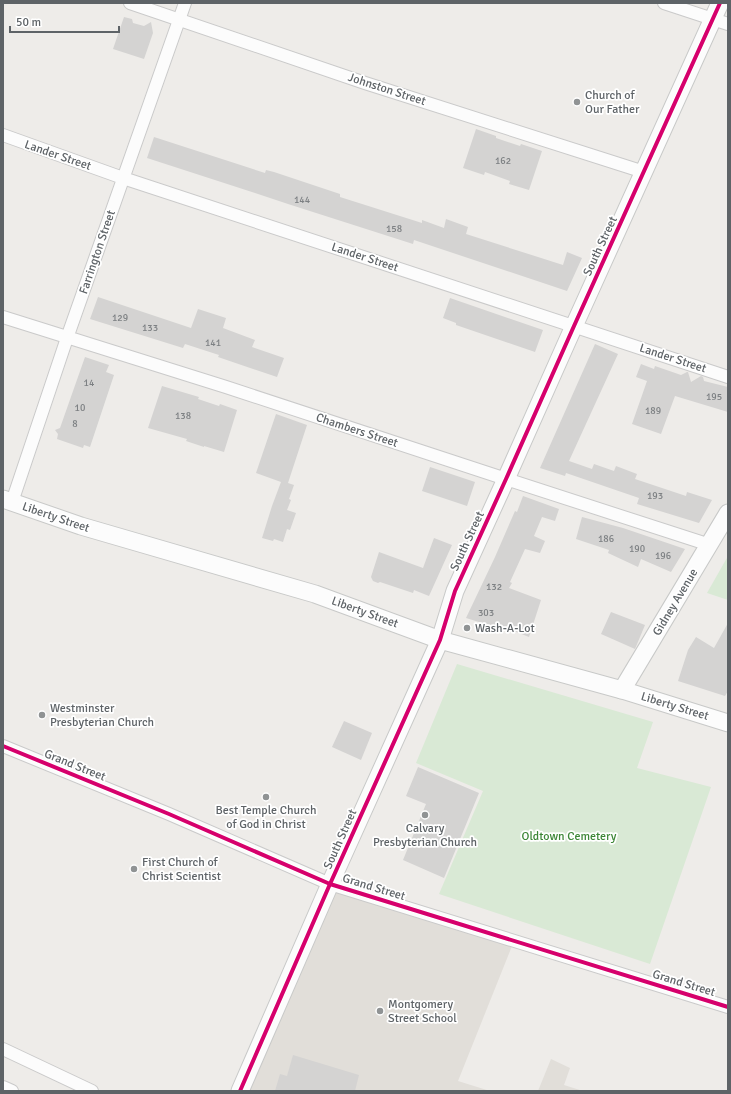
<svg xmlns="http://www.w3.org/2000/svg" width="731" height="1094" font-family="Signika,sans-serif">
	<rect width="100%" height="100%" fill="#eeece9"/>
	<g fill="#e1ded9">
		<polygon points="330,884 514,941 458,1081 490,1091 240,1091"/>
		<polygon points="551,1059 570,1068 564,1085 583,1091 538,1091"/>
	</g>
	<g fill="#d9e9d5">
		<polygon points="728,556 728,600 707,593"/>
		<polygon points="457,664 653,722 637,768 711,787 650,964 439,894 483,791 416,763"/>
	</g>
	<g fill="#d4d3d2">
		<polygon points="124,17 132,19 133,23 144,26 151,22 153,33 144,59 113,49"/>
		<polygon points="476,129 496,136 496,138 520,146 521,144 542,151 529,190 509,184 510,181 485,172 484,175 463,168"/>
		<polygon points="154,137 265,173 266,170 274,172 340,194 340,197 422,223 422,220 444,228 446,219 468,227 466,234 563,265 567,252 582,258 567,291 414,240 413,244 288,204 255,193 147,158"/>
		<polygon points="98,297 191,328 198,309 226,318 223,328 255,340 252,347 284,358 277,377 218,357 219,355 185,344 183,348 90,319"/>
		<polygon points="450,298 543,330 535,352 456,325 456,323 443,318"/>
		<polygon points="595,344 618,354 569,461 592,469 594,464 614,471 616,466 637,474 635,479 686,496 687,492 712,500 699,523 637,504 639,498 566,473 565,476 540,468"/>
		<polygon points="85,357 109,365 106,372 114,375 90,447 84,445 83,448 57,439 58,434 55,430 60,428"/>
		<polygon points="641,364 654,369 655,366 681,375 687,372 688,372 691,382 701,376 703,377 704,381 728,387 728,412 675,396 661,434 632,424 647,381 636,377"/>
		<polygon points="162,386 199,397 198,399 219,406 220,404 237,410 224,452 204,446 204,447 186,441 187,439 148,428"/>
		<polygon points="276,414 307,425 288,483 294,485 289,499 291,500 287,510 296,513 290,530 287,529 283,542 274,539 273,541 262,538 272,506 281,482 256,473"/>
		<polygon points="430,467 475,482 467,506 422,491"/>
		<polygon points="523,496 559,509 555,521 542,517 534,536 545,541 540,553 525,549 510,582 512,583 509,588 541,600 529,637 509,629 508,631 466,618 495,557 515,511 517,512"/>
		<polygon points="582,517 623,528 685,549 671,572 641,559 638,567 608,553 609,550 576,539"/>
		<polygon points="434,538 452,545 429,596 414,590 413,593 380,582 378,583 373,581 371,577 379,552 423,568"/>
		<polygon points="611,612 645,625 635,649 601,634"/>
		<polygon points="728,623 728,691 725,696 678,681 688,650 696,637 714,648"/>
		<polygon points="344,721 372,733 361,760 332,747"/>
		<polygon points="418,767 479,793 444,878 403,860 426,804 406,796"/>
		<polygon points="293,1055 359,1075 355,1091 275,1091 280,1074 287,1076"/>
	</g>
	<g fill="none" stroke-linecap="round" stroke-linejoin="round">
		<g stroke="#cacaca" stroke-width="14">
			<g id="street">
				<polyline points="130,3 365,83 644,172"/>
				<polyline points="664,3 728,24"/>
				<polyline points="3,135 123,178 728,377"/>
				<polyline points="3,317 226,387 506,479 710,545"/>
				<polyline points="12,502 67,338 185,3"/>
				<polyline points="3,746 169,814 330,884 728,1007"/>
				<polyline points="3,1049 92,1091"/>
				<polyline points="3,1087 12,1091"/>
			</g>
		</g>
		<g stroke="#c8c9c8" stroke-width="19">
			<g id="secondary">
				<polyline points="3,499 81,526 315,594 440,640 622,690 728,723"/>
				<polyline points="622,690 728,513"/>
				<polyline points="240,1091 330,884 440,640 455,591 506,479 574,326 720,3"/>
			</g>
		</g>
		<use href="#street" stroke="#fcfcfc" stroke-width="12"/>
		<use href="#secondary" stroke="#fcfcfc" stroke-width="17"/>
		<g stroke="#fff" stroke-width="6">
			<g id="cycleway">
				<polyline points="3,746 169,814 330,884 728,1007"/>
				<polyline points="240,1091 330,884 440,640 455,591 506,479 574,326 720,3"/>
			</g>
		</g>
		<use href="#cycleway" stroke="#d6006c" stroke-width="4"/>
	</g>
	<g fill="#909394" stroke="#fff" stroke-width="1.5">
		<circle cx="577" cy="102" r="4"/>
		<circle cx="467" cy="628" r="4"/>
		<circle cx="42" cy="715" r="4"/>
		<circle cx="266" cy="797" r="4"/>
		<circle cx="425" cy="815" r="4"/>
		<circle cx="134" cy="869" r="4"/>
		<circle cx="380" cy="1011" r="4"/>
	</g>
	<g text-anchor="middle" stroke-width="3.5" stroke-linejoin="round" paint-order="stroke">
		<g font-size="10" fill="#7d8083">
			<text x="503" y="164">162</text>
			<text x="302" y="203">144</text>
			<text x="394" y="232">158</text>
			<text x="120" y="321">129</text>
			<text x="150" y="331">133</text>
			<text x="213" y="346">141</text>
			<text x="89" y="386">14</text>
			<text x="714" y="400">195</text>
			<text x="80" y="411">10</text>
			<text x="653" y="414">189</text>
			<text x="183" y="419">138</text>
			<text x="75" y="427">8</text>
			<text x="655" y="499">193</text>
			<text x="606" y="542">186</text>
			<text x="637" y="552">190</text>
			<text x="663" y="559">196</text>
			<text x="494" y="590">132</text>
			<text x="486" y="616">303</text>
		</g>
		<g font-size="12" fill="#5e6367" stroke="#fff">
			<text transform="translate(387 89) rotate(18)" y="4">Johnston Street</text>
			<text transform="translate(58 155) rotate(19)" y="4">Lander Street</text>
			<text transform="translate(600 246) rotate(-65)" y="4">South Street</text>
			<text transform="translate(97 252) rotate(-71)" y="4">Farrington Street</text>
			<text transform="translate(365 257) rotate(18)" y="4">Lander Street</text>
			<text transform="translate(673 358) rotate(18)" y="4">Lander Street</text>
			<text transform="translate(357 430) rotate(18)" y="4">Chambers Street</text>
			<text transform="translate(56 517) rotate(19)" y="4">Liberty Street</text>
			<text transform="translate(467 541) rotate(-65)" y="4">South Street</text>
			<text transform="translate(675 602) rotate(-59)" y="4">Gidney Avenue</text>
			<text transform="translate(365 612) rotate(20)" y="4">Liberty Street</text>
			<text transform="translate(675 706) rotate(17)" y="4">Liberty Street</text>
			<text transform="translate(75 765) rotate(22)" y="4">Grand Street</text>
			<text transform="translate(340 839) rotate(-66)" y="4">South Street</text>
			<text transform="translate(374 887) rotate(17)" y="4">Grand Street</text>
			<text transform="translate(684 983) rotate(17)" y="4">Grand Street</text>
		</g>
		<g font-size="12" fill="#5e6367" stroke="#fff" text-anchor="start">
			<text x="585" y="99">Church of<tspan x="585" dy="14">Our Father</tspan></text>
			<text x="475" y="632">Wash-A-Lot</text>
			<text x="50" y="712">Westminster<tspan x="50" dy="14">Presbyterian Church</tspan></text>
			<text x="266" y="814" text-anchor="middle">Best Temple Church<tspan x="266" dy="14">of God in Christ</tspan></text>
			<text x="425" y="832" text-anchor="middle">Calvary<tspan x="425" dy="14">Presbyterian Church</tspan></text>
			<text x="142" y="866">First Church of<tspan x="142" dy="14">Christ Scientist</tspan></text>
			<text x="388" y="1008">Montgomery<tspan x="388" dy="14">Street School</tspan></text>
		</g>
		<g font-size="12" fill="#3c8636" stroke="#fff">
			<text x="569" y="840">Oldtown Cemetery</text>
		</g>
	</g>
	<rect width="731" height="1094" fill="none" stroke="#5e6367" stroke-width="8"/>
	<path d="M10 26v6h109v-6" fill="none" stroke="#5e6367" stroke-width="2"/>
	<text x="16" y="26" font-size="12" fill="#5e6367" stroke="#ffffff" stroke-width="3" paint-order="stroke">50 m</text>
</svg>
